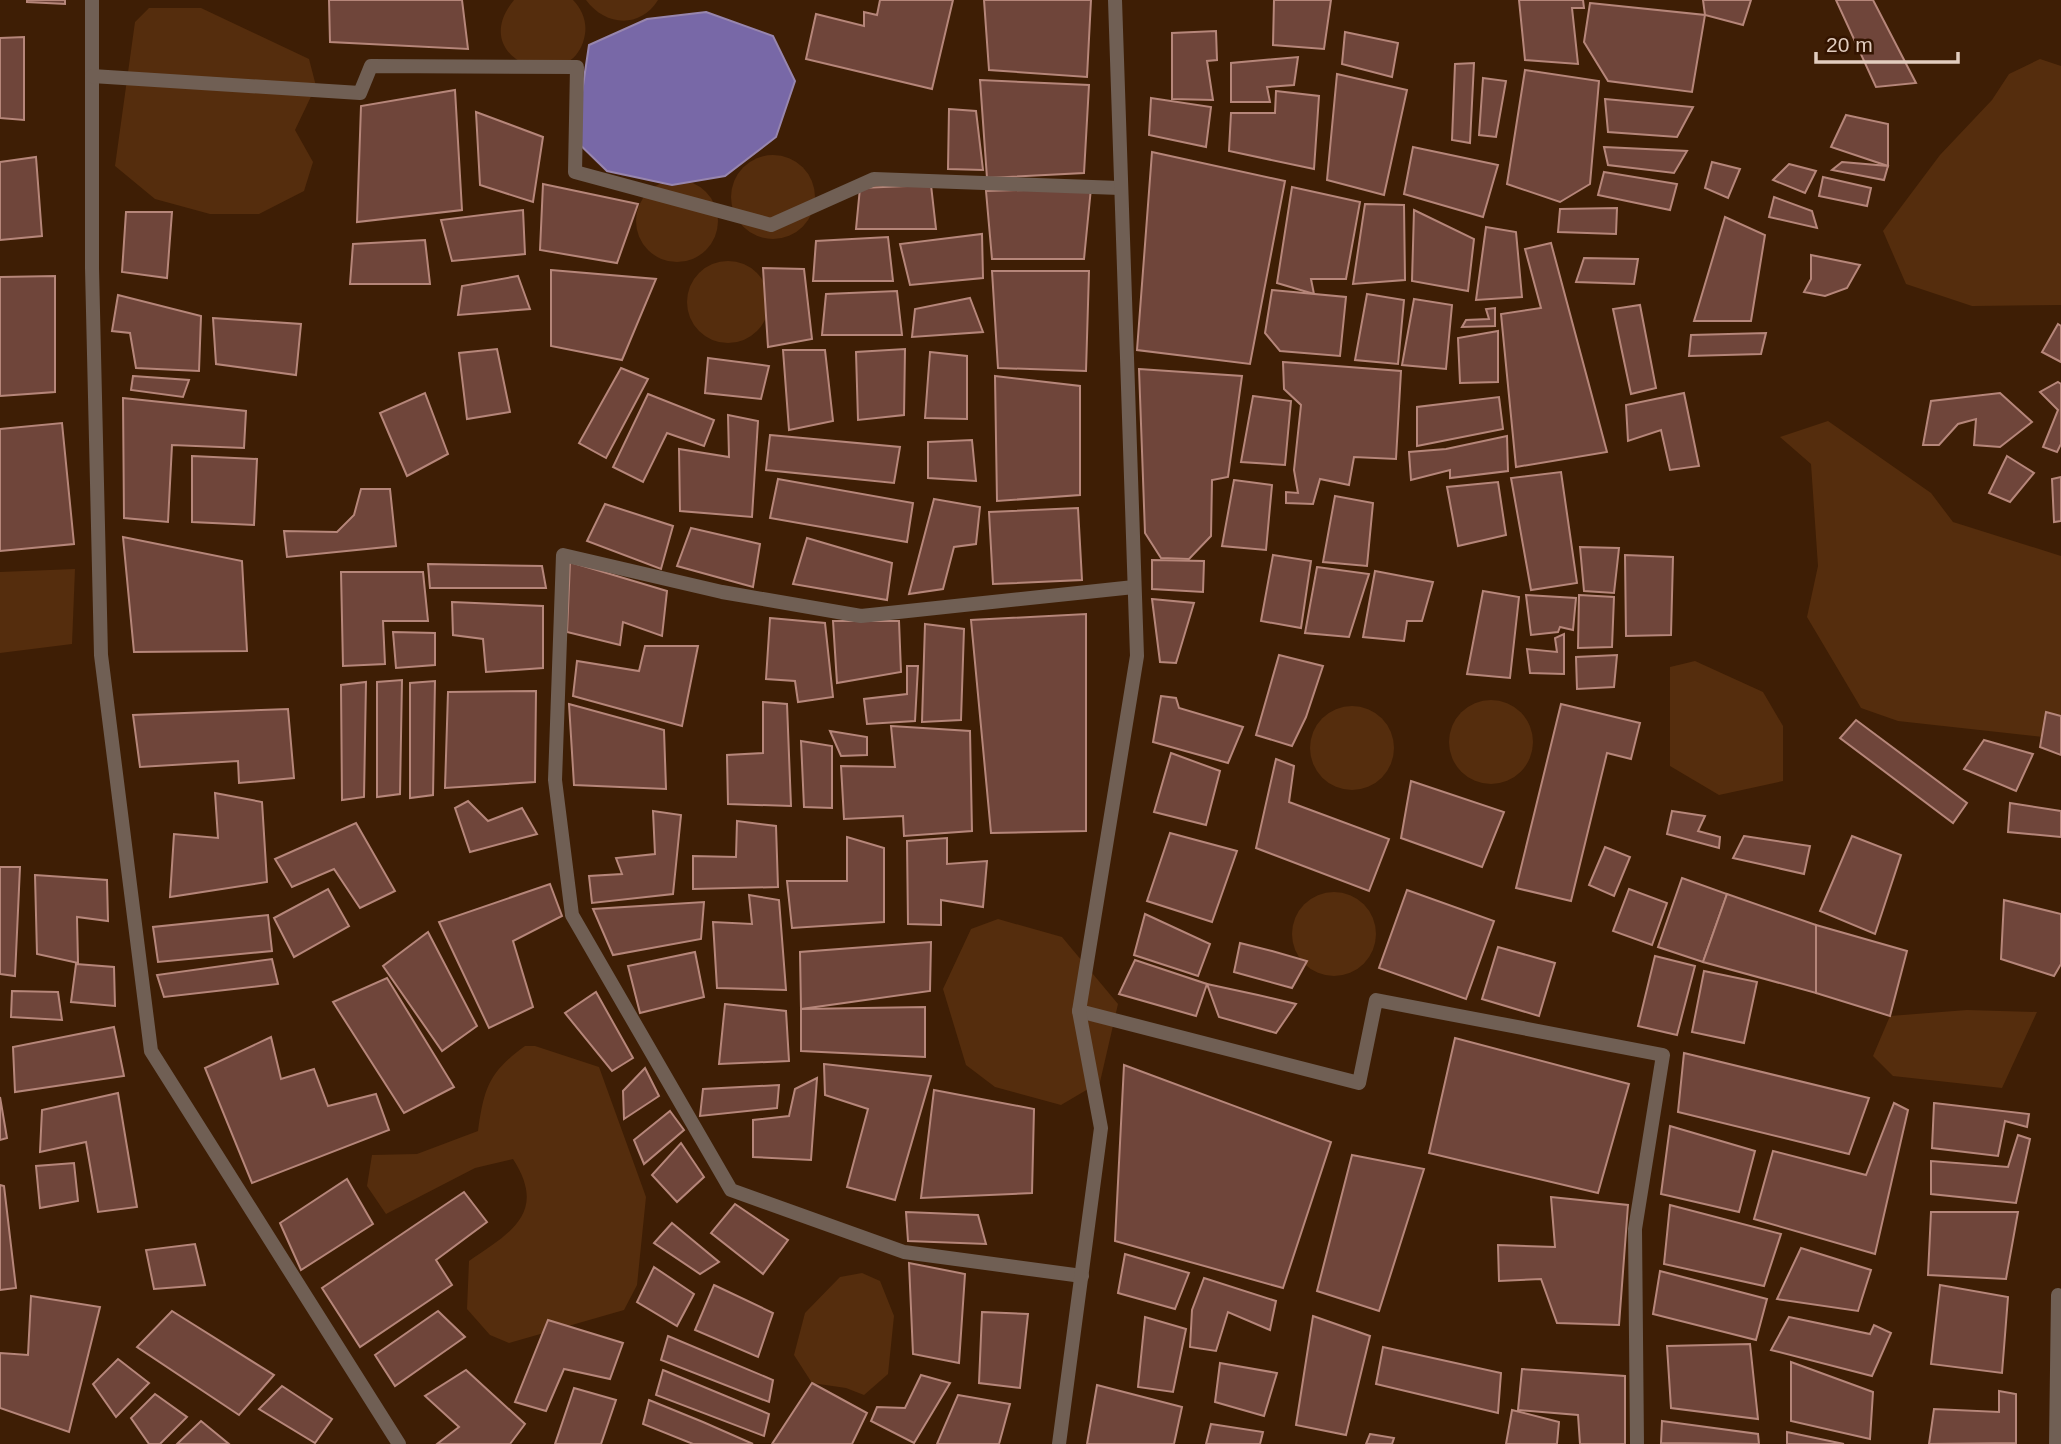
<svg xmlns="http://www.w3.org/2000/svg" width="2061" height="1444" font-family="Arial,sans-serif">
	<rect width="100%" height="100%" fill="#3e1e05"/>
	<g fill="#552d0d">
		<path d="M514,0H573C582,9 587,22 585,34C575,99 463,62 514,0Z"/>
		<path d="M586,0H658C640,29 605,26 586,0Z"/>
		<polygon points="149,8 201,8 309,59 316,86 295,130 313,162 304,191 259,214 210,214 155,199 115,166 135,22"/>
		<polygon points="2040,59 2061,66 2061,305 1972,306 1906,284 1883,231 1940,155 1992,100 2009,74"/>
		<circle cx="773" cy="197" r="42"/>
		<circle cx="677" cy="221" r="41"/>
		<circle cx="728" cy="302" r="41"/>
		<polygon points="1828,421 1931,493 1953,522 2061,556 2061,739 1898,721 1861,708 1807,617 1818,566 1811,464 1780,437"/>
		<polygon points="75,569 72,644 0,653 0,572"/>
		<polygon points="1695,661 1763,692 1783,726 1783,781 1719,795 1670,766 1670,667"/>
		<circle cx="1491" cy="742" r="42"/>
		<circle cx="1352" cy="748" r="42"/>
		<circle cx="1334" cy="934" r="42"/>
		<polygon points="998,919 1062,937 1118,1004 1100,1082 1061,1105 995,1087 966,1065 943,989 971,929"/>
		<polygon points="1967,1010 2037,1012 2002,1088 1893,1076 1873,1056 1890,1016"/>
		<path d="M525,1046H535L599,1067L646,1197L637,1285L624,1310L509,1343L490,1335L467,1309L469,1261C510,1233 548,1213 513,1159L475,1168L386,1214L367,1186L372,1155L417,1154L478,1131C484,1088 489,1072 525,1046Z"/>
		<polygon points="862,1273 880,1281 894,1316 888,1374 864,1395 846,1388 812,1383 794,1355 805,1313 840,1277"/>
	</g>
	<polygon fill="#7868a7" stroke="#9886ae" stroke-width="2" points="706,12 773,36 795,81 776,137 725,176 672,185 607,171 575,140 589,45 647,19"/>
	<g fill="#6f453a" stroke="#b6867a" stroke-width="2">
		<polygon points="27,0 65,0 65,4 27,2"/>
		<polygon points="329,0 462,0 468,49 330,42"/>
		<polygon points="880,0 953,0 932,89 806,59 816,14 864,26 864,12 877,15"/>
		<polygon points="984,0 1091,0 1087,77 989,70"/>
		<polygon points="1274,0 1331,0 1324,49 1273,45"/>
		<polygon points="1519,0 1583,0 1584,8 1572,8 1578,64 1525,60"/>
		<polygon points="1703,0 1751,0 1743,25 1705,15"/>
		<polygon points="1836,0 1873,0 1916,83 1876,87"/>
		<polygon points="1590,3 1705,15 1692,92 1608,81 1584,42"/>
		<polygon points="1216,31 1217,60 1207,61 1213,100 1172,99 1172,33"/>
		<polygon points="1345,32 1398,43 1392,77 1342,64"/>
		<polygon points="24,37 24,120 0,118 0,38"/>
		<polygon points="1298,57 1294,85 1267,87 1270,102 1231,102 1231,63"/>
		<polygon points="1474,63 1470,143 1452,140 1455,64"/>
		<polygon points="1525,70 1599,81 1590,184 1560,202 1507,184"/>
		<polygon points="1337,74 1407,90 1384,195 1327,180"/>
		<polygon points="1483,78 1506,81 1496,137 1479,135"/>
		<polygon points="980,80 1089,85 1084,173 987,178"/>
		<polygon points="455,90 462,210 357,222 361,106"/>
		<polygon points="1276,91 1319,96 1314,169 1229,151 1231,113 1275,113"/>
		<polygon points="1151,98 1211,107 1206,147 1149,135"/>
		<polygon points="1605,99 1693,107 1677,137 1608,132"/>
		<polygon points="949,109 976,111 983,170 948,169"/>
		<polygon points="476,112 543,137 533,202 480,185"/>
		<polygon points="1846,115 1888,124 1888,166 1831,147"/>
		<polygon points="1413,147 1498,165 1483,217 1404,194"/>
		<polygon points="1604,147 1687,151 1674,173 1608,165"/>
		<polygon points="1152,152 1285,181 1250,364 1137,350"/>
		<polygon points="36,157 42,236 0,240 0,162"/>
		<polygon points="1712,162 1740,169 1728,198 1705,188"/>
		<polygon points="1842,162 1888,166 1884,180 1832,170"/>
		<polygon points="1789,164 1816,171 1805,193 1773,180"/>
		<polygon points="1604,172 1677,184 1670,210 1598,195"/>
		<polygon points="1823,177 1871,188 1867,206 1819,196"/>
		<polygon points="543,184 638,204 617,263 540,250"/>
		<polygon points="931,185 936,229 856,229 860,188"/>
		<polygon points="1292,187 1360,202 1346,279 1311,279 1314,294 1277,283"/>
		<polygon points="1091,188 1084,259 992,259 986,191"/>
		<polygon points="1774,197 1812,211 1817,228 1769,217"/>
		<polygon points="1365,204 1404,205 1405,280 1353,284"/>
		<polygon points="1617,208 1616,234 1558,232 1560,209"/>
		<polygon points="523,210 525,254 452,261 441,220"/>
		<polygon points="1414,210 1474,239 1468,291 1412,281"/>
		<polygon points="126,212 172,212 167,278 122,272"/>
		<polygon points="1725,217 1765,235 1751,321 1694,321"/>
		<polygon points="1486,227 1516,232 1522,297 1476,300"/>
		<polygon points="982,234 983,278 910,285 900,244"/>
		<polygon points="888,237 893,281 813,281 816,241"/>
		<polygon points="425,240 430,284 350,284 353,244"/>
		<polygon points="1551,243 1607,452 1516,467 1501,314 1541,308 1525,249"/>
		<polygon points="1811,255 1860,265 1847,288 1825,296 1804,292 1811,279"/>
		<polygon points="1584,258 1638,259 1634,284 1576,282"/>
		<polygon points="763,268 804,269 812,339 768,347"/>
		<polygon points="551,270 656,279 622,360 551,346"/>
		<polygon points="992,271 1089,271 1086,371 998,368"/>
		<polygon points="55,276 55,392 0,396 0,277"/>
		<polygon points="518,276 530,309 458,315 462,286"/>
		<polygon points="1272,290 1346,297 1340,356 1280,351 1265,333"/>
		<polygon points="897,291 902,335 822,335 826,294"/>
		<polygon points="1367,294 1404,300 1398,364 1355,360"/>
		<polygon points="118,295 201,316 199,371 136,368 130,333 112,331"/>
		<polygon points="970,298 983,332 912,337 915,309"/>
		<polygon points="1414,299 1452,305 1446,369 1402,365"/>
		<polygon points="1640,305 1656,388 1631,394 1613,309"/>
		<polygon points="1495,308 1495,326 1462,327 1466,320 1489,319 1486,309"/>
		<polygon points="213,318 301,324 296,375 216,364"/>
		<polygon points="2058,324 2061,326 2061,362 2042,352"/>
		<polygon points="1498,331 1498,382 1460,383 1458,338"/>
		<polygon points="1766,333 1761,354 1689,356 1691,335"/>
		<polygon points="497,349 510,412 467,419 459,353"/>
		<polygon points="905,349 904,415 858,420 856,352"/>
		<polygon points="783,350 825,350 833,421 789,430"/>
		<polygon points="930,352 967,356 967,419 925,418"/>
		<polygon points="708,358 769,366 761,399 705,393"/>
		<polygon points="1283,362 1401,371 1396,459 1354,457 1349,485 1320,479 1313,504 1286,503 1286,492 1298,493 1294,470 1301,405 1284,389"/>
		<polygon points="621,368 648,379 606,458 579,443"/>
		<polygon points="1139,369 1242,376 1228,477 1212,480 1211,536 1189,559 1161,558 1145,533"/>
		<polygon points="133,376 189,380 183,397 131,390"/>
		<polygon points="995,376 1080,386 1080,495 997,501"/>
		<polygon points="2058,382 2061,384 2061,444 2057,452 2043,447 2058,410 2040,392"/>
		<polygon points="425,393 448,454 407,476 380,413"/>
		<polygon points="1684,393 1699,466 1670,470 1661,430 1628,441 1626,405"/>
		<polygon points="2000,393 2032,422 2000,447 1974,445 1976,419 1958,424 1939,445 1923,445 1931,401"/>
		<polygon points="648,394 714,420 704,446 667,433 643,482 613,467"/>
		<polygon points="1253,396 1291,401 1285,465 1241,462"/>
		<polygon points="1499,397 1503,429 1417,446 1417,407"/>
		<polygon points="123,398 246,411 244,448 172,445 168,522 124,518"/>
		<polygon points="728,415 758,421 752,517 680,511 679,449 729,457"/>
		<polygon points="62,423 74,544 0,551 0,429"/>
		<polygon points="770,435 900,447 894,483 766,470"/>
		<polygon points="1507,436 1508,471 1450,478 1450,470 1411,480 1409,452 1446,449"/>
		<polygon points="972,440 976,481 928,478 928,442"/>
		<polygon points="192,456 257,459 254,525 192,522"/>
		<polygon points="2007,456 2034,473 2010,502 1989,493"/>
		<polygon points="1561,472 1577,583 1531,590 1511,478"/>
		<polygon points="2061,477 2061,521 2054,522 2052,479"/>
		<polygon points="778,479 913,503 907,542 770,518"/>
		<polygon points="1234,480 1272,485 1266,550 1222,546"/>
		<polygon points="1498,482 1506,535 1458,546 1447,487"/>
		<polygon points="361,489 390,489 396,546 287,557 284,531 337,532 354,515"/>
		<polygon points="1335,496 1373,503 1367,566 1323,562"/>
		<polygon points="934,499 980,507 976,544 954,547 943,589 909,594"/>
		<polygon points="605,504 673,526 661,569 587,541"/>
		<polygon points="1078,508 1082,580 993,584 989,512"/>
		<polygon points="691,528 760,544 753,587 677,566"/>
		<polygon points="123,537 242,561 247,651 134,652"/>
		<polygon points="807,538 892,563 887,600 793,584"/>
		<polygon points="1580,547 1619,548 1614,593 1584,591"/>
		<polygon points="1273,555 1311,561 1301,628 1261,621"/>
		<polygon points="1625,555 1673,557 1671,635 1626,636"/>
		<polygon points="1152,560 1204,561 1203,592 1152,589"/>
		<polygon points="570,562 667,591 662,636 623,622 620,645 567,632"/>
		<polygon points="428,564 542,566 546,588 430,588"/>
		<polygon points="1317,567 1369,574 1349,637 1305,633"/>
		<polygon points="1375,571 1433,582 1422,621 1407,621 1404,641 1363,637"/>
		<polygon points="341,572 423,572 428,621 383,621 385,664 343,666"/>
		<polygon points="1483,591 1519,597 1510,678 1467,674"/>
		<polygon points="1526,595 1576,598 1573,630 1560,627 1558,632 1531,635"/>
		<polygon points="1579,595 1614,597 1612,647 1578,648"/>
		<polygon points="1152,599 1194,603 1176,663 1160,662"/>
		<polygon points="452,602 543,606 543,668 486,672 483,639 453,635"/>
		<polygon points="1086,614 1086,831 991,833 971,620"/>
		<polygon points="770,618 825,623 833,697 798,702 795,681 766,679"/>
		<polygon points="833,621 899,621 901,672 837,683"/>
		<polygon points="925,624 964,629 961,720 922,722"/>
		<polygon points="393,632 435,633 435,665 396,668"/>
		<polygon points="1564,634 1564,674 1530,673 1527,649 1557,652 1555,638"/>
		<polygon points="645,646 698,646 682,726 573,696 577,661 639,671"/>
		<polygon points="1279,655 1323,666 1306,717 1292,746 1256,735"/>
		<polygon points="1617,655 1614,687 1577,689 1576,657"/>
		<polygon points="907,666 918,666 915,721 867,724 864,699 907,694"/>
		<polygon points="402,680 400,794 377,797 377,682"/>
		<polygon points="435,681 433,795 410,798 410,683"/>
		<polygon points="366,682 364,797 342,800 341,685"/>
		<polygon points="536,691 535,782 445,788 448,692"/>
		<polygon points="1161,696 1176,698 1179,708 1243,727 1228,763 1153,742"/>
		<polygon points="763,702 787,704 791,806 728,804 727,755 763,753"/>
		<polygon points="569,704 664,730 666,789 574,785"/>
		<polygon points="1561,704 1640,723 1631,759 1607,753 1571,901 1516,888"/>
		<polygon points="288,709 294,778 239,783 238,761 140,767 133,715"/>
		<polygon points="2046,712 2061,716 2061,755 2040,747"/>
		<polygon points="1856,720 1967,803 1953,823 1840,738"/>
		<polygon points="891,726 970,731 972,831 904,836 903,816 844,819 841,766 895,767"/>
		<polygon points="830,731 867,737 867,755 841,756"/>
		<polygon points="1984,740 2033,754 2016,791 1964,769"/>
		<polygon points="801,741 832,746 832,808 804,807"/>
		<polygon points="1171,753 1220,771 1206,825 1154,812"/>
		<polygon points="1276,759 1294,766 1289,802 1389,839 1369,891 1256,848"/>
		<polygon points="1411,781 1504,812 1482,867 1401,838"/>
		<polygon points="215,793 262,802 267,882 170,897 174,834 218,838"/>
		<polygon points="468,801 488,821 522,808 537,834 470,852 455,808"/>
		<polygon points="2010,803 2061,811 2061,837 2008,832"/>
		<polygon points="653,811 681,815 673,894 592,903 589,876 622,874 616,858 655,854"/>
		<polygon points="1672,811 1705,816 1698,831 1720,837 1719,848 1667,834"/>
		<polygon points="737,821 776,826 778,887 693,889 693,856 736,857"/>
		<polygon points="356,823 395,891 360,908 334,869 292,887 275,859"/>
		<polygon points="1170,833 1237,851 1212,922 1147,901"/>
		<polygon points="1744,836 1810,846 1804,874 1733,858"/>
		<polygon points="1852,836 1901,855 1875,934 1820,911"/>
		<polygon points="847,837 884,848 884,922 792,928 787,881 847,881"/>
		<polygon points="947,838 947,864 987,861 983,907 941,900 941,925 908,924 907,841"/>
		<polygon points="1605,847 1630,857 1614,896 1589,885"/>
		<polygon points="0,867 20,867 15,976 0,974"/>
		<polygon points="35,875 107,880 108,921 77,917 78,963 37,954"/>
		<polygon points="1682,878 1727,894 1703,962 1658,947"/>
		<polygon points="550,884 562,916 513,941 533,1007 489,1028 439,922"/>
		<polygon points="328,889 349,926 294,957 274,918"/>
		<polygon points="1629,889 1667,903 1652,945 1613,931"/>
		<polygon points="1407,890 1494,921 1466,999 1379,968"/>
		<polygon points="1727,894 1816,925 1816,993 1703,962"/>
		<polygon points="749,895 779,900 786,990 717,988 713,922 752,924"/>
		<polygon points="2004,900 2061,914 2061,964 2054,976 2001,959"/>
		<polygon points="704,902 701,939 613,955 593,909"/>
		<polygon points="1145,914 1210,944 1198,976 1134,955"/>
		<polygon points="268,915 272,951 158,962 153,927"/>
		<polygon points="1816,925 1907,951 1890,1016 1816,993"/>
		<polygon points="428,932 477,1026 442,1051 383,966"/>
		<polygon points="931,942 930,991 801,1009 800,952"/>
		<polygon points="1240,943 1272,951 1307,961 1292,988 1234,972"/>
		<polygon points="1498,947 1555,963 1539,1016 1482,999"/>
		<polygon points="695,952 704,997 640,1013 628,966"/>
		<polygon points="1655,956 1695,966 1677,1035 1638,1026"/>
		<polygon points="272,959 278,984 164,997 157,975"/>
		<polygon points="1135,960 1207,984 1196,1016 1119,994"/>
		<polygon points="76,964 114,967 115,1006 71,1002"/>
		<polygon points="1704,971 1757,982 1744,1043 1692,1032"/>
		<polygon points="387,978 454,1087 404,1113 333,1002"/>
		<polygon points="1207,984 1258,995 1296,1004 1276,1033 1219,1017"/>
		<polygon points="12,991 58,992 62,1020 11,1017"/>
		<polygon points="596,992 633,1058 612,1071 565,1013"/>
		<polygon points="725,1004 786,1011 789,1061 719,1064"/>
		<polygon points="925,1007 925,1057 801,1051 801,1009"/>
		<polygon points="114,1027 124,1076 15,1092 13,1047"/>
		<polygon points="271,1037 281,1079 314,1069 328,1106 376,1094 389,1130 252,1183 205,1068"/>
		<polygon points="1455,1038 1629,1084 1598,1193 1429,1153"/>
		<polygon points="1684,1053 1869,1098 1849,1154 1678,1112"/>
		<polygon points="824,1064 931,1076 895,1200 847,1187 868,1109 825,1095"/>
		<polygon points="1124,1065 1331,1142 1283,1288 1115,1241"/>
		<polygon points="645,1068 659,1096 624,1119 623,1091"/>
		<polygon points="817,1078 811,1160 753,1157 753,1120 789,1116 795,1089"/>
		<polygon points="779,1085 777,1108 700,1116 703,1089"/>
		<polygon points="934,1090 1034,1109 1032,1193 921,1198"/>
		<polygon points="118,1093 137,1207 98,1212 86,1142 40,1152 42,1110"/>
		<polygon points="0,1097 7,1138 0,1140"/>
		<polygon points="1894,1103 1908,1110 1875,1254 1754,1219 1773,1151 1866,1175"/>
		<polygon points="1934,1103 2029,1114 2027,1127 2005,1121 1998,1156 1932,1148"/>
		<polygon points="670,1111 684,1130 644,1164 634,1140"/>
		<polygon points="1670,1126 1755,1151 1739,1212 1661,1194"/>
		<polygon points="2018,1135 2030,1139 2016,1203 1931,1194 1931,1161 2008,1167"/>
		<polygon points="681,1143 704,1177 677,1202 652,1175"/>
		<polygon points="1352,1155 1424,1169 1379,1311 1317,1291"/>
		<polygon points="74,1163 78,1201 40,1208 36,1166"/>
		<polygon points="347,1179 373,1224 301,1270 280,1223"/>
		<polygon points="0,1185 4,1186 16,1288 0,1290"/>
		<polygon points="464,1192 487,1222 436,1260 452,1285 360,1347 322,1288"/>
		<polygon points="1551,1197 1628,1205 1619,1325 1557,1323 1541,1279 1499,1281 1498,1245 1555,1247"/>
		<polygon points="735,1204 788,1240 763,1274 711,1233"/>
		<polygon points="1670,1205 1781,1234 1764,1286 1664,1264"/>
		<polygon points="906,1212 978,1215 986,1244 908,1241"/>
		<polygon points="1931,1212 2018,1212 2006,1279 1928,1275"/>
		<polygon points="672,1223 719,1262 700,1274 654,1243"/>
		<polygon points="195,1244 205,1285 154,1289 146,1250"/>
		<polygon points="1801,1248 1871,1270 1858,1311 1777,1299"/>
		<polygon points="1125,1254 1189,1273 1175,1309 1118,1293"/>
		<polygon points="909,1263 965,1274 959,1363 913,1354"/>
		<polygon points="654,1267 694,1294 677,1326 637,1302"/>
		<polygon points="1660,1271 1767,1299 1756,1340 1653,1314"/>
		<polygon points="1204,1278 1276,1301 1270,1330 1228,1312 1216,1351 1190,1347 1192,1310"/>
		<polygon points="714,1285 773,1313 758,1357 695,1330"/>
		<polygon points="1940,1285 2008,1297 2002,1373 1931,1364"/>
		<polygon points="31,1296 100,1307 69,1432 0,1408 0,1353 28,1355"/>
		<polygon points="172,1311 274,1375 239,1415 137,1347"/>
		<polygon points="438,1311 465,1337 395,1386 375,1355"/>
		<polygon points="982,1312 1028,1314 1020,1388 979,1383"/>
		<polygon points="1313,1316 1370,1336 1346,1435 1296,1425"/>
		<polygon points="1145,1317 1186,1329 1173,1392 1138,1387"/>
		<polygon points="1789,1317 1870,1334 1874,1325 1891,1333 1872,1376 1771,1350"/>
		<polygon points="548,1320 623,1343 610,1379 564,1369 546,1411 515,1402"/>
		<polygon points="668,1336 773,1380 769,1402 661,1360"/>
		<polygon points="1750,1344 1758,1419 1671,1408 1667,1346"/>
		<polygon points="1383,1347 1501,1373 1498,1413 1376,1384"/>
		<polygon points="118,1359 149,1383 116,1417 93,1384"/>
		<polygon points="1791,1362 1873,1392 1870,1439 1791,1421"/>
		<polygon points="1220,1363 1277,1373 1264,1416 1215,1402"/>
		<polygon points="1522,1369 1625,1376 1625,1444 1580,1444 1578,1415 1518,1410"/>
		<polygon points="466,1370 525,1424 510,1444 437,1444 459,1427 425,1396"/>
		<polygon points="663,1370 769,1414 764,1436 656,1395"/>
		<polygon points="921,1375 950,1383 914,1443 871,1421 877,1407 905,1408"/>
		<polygon points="812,1383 867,1413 852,1444 772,1444"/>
		<polygon points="1097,1385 1182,1407 1174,1444 1087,1444"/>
		<polygon points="282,1386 332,1419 315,1443 259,1409"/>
		<polygon points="574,1388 616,1400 601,1444 555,1444"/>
		<polygon points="1999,1391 2016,1394 2016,1443 1929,1444 1934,1409 1999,1412"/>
		<polygon points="155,1394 187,1417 160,1444 149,1444 131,1418"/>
		<polygon points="958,1395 1010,1404 999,1444 937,1444"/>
		<polygon points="649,1400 703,1422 753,1444 693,1444 643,1424"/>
		<polygon points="1512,1410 1559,1422 1557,1444 1506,1444"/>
		<polygon points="201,1421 229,1444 177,1444"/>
		<polygon points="1662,1421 1758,1434 1759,1444 1661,1443"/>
		<polygon points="1211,1424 1263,1432 1260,1444 1206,1444"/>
		<polygon points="1787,1432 1844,1444 1787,1444"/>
		<polygon points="1370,1434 1394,1438 1392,1444 1366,1444"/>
	</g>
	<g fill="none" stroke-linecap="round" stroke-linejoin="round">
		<g stroke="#705f54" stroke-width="14">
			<polyline points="92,0 92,268 101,655 151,1051 399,1444"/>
			<polyline points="92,76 360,93 371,66 577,67 575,172 771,225 874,179 1120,188"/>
			<polyline points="1079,1011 1359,1083 1376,1000 1663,1055 1635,1229 1637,1444"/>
			<polyline points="1082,1276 904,1252 731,1190 572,915 555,780 563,555 722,592 861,616 1134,587"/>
			<polyline points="2056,1444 2058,1295"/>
		</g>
		<polyline stroke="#705f54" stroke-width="14" points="1059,1444 1101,1128 1079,1011 1137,656 1115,0"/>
	</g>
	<path d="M1816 52v10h142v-10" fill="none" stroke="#e2cdbf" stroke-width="3.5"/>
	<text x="1826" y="52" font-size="21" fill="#e2cdbf" stroke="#331400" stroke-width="5" paint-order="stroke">20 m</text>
</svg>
